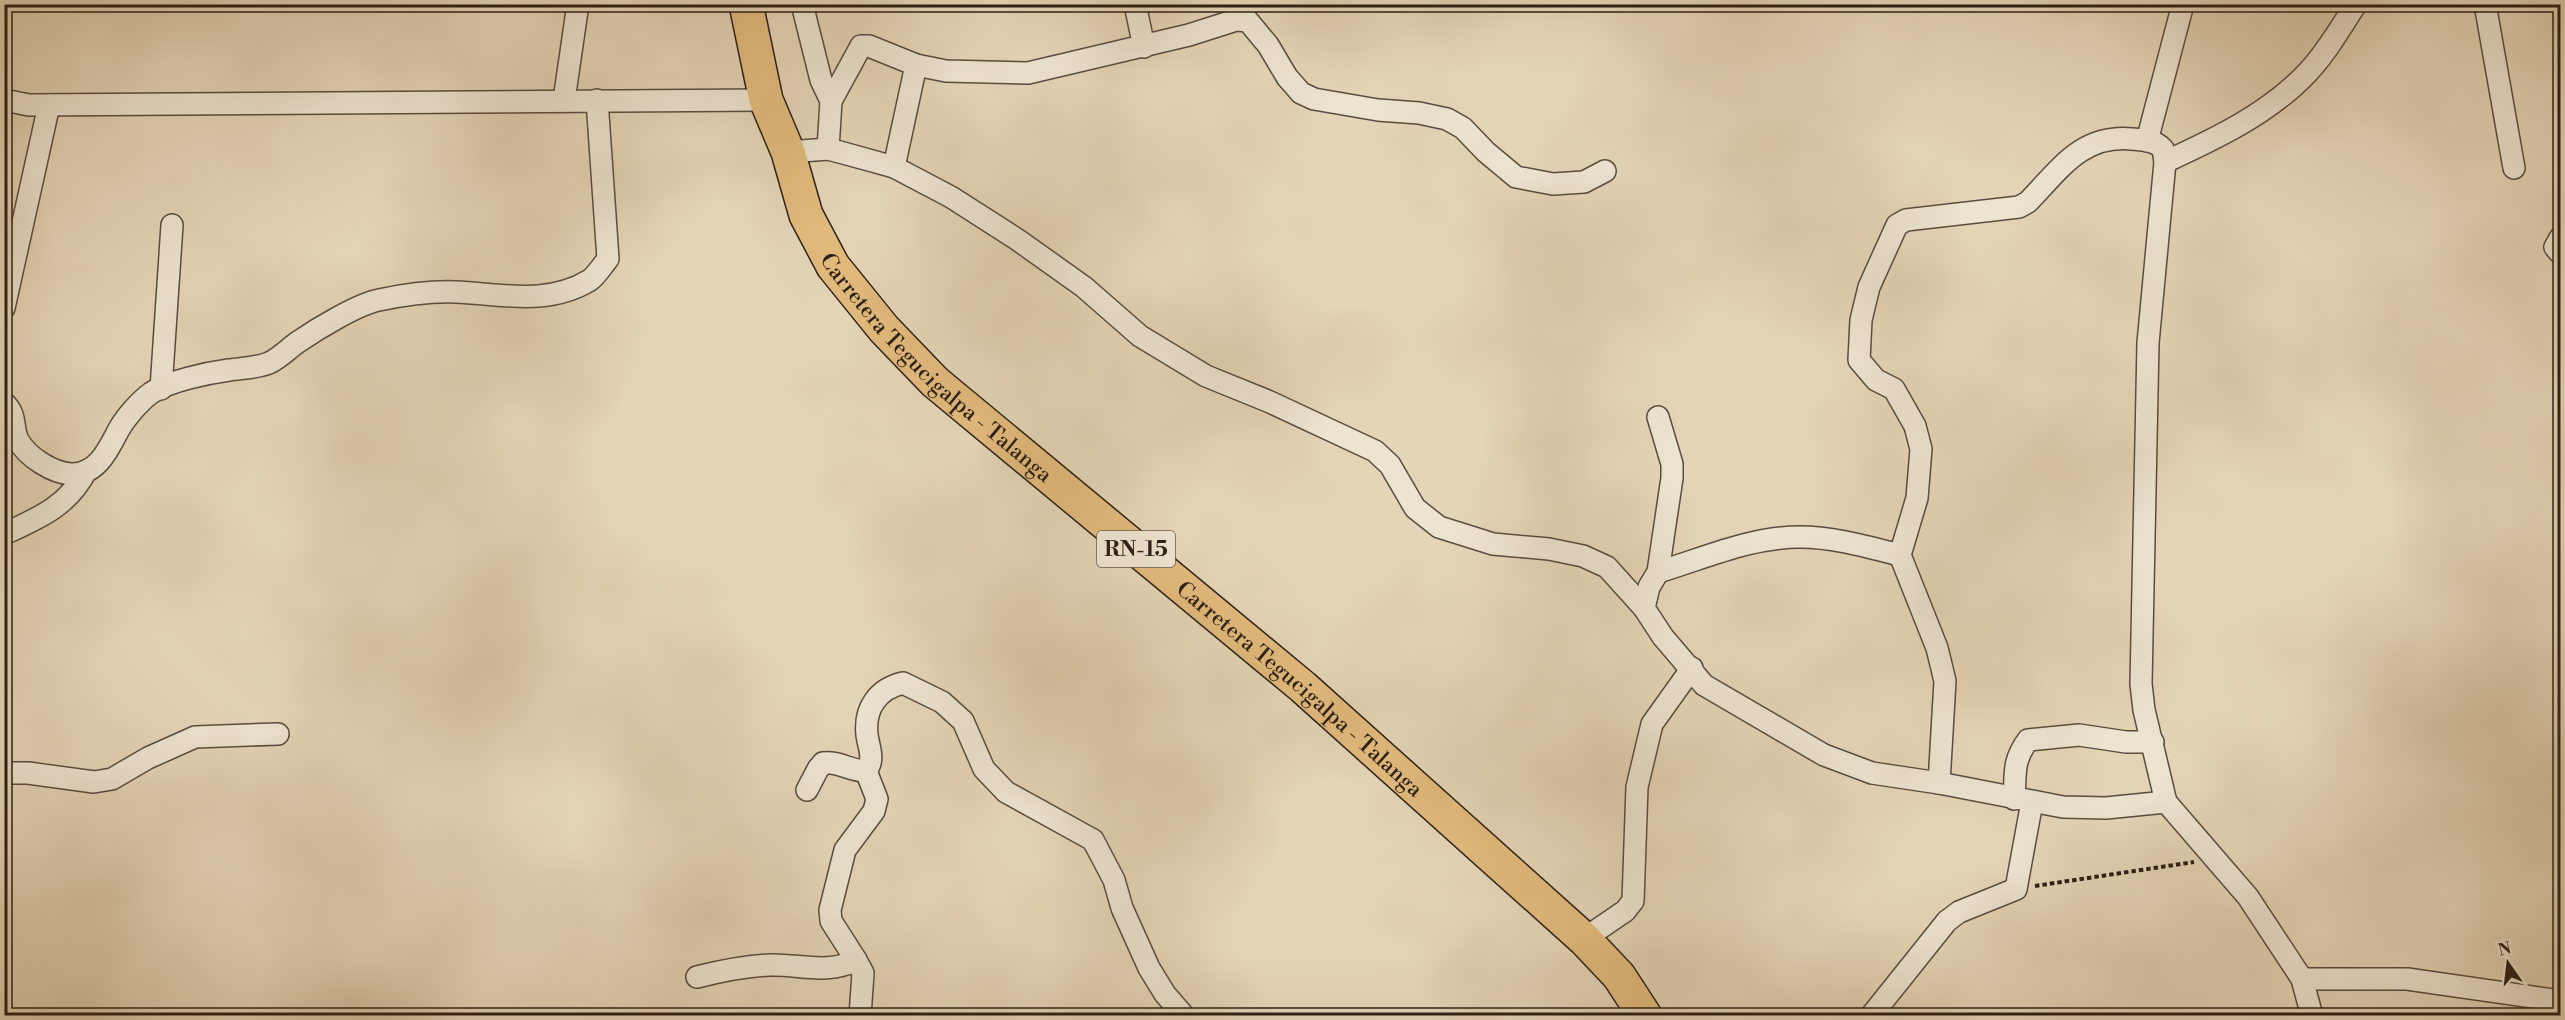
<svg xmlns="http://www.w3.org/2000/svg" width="2565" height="1020" font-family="'Libre Bodoni',serif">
	<rect width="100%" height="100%" fill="#e4d5b7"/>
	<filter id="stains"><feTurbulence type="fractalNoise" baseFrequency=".00333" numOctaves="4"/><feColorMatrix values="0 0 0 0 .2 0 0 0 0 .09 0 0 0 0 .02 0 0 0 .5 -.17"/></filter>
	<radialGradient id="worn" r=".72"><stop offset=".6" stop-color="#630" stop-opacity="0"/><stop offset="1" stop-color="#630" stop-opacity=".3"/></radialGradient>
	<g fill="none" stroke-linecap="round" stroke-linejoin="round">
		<g stroke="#594d3f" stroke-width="24">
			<g id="minor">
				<polyline points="802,4 821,80 831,101"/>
				<polyline points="1135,4 1144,47"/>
				<polyline points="2485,4 2514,168"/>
				<polyline points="4,100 29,105 766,100"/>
				<polyline points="564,100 578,4"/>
				<polyline points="2147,141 2183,4"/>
				<polyline points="828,149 831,101 861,46 869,46 916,65 946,71 1028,73 1189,35 1236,20 1248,21 1268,45 1287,77 1301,93 1314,99 1378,110 1419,113 1447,119 1463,128 1486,152 1516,177 1553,184 1584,182 1605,171"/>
				<polyline points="788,152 828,149 847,154 894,167 951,197 1018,240 1084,287 1140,336 1206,376 1270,402 1375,451 1390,465 1415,508 1439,527 1493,544 1549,549 1583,556 1607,567 1644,608"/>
				<polyline points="2165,162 2148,343 2141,684 2144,710 2166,802 2248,897 2302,979 2312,1016"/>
				<polyline points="894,167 916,65"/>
				<polyline points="2560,238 2555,247 2560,253"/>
				<polyline points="4,308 49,105"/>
				<polyline points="161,389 172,225"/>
				<path d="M4,403C17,414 12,428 18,440C27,457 53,473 71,474C97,475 108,450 118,431C125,418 139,402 151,393C169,381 207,373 229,370C242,368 257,368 269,363C280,358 289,348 298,342C317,329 358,304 379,300C403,295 432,291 456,292C501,294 548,306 590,280C596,276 602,266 608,259L597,100"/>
				<polyline points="1658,417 1672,464 1672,478 1658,572 1649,587 1644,608 1663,637 1704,685 1824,755 1872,773 1939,783 2063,807 2106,808 2166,802"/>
				<path d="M4,534C39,518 68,506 86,471"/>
				<path d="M1658,572C1705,558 1750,537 1800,537C1834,537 1868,547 1900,555"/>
				<polyline points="4,773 28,773 94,782 112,779 148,758 195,737 278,734"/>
				<path d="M1939,783L1945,681L1937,648L1900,555L1917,498L1921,449L1915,426L1894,389L1876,380L1859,360L1861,320L1869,287L1897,225L1906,220L2019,207L2028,202C2060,169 2082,134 2132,139C2143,140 2155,140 2163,149L2165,162C2215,139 2270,113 2308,72C2327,52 2341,27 2356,4"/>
				<path d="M807,790L818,769L823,763C839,761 850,771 866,771C875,759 869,749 867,735C864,708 878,689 903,683L942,702L963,721L984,769L1006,792L1093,840L1114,880L1122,908L1149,968L1165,994L1184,1016"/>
				<path d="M2014,799C2016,773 2012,762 2028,740L2079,735L2126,742H2153"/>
				<polyline points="1584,939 1625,911 1633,901 1637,787 1652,724 1692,668"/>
				<polyline points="856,960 863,973 860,1016"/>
				<path d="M697,977C721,971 745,966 770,965C800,964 828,975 856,960L831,921L830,910L845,850L874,811L877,799L866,771"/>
				<polyline points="2302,979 2407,979 2560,1001"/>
				<polyline points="1871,1016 1947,921 1959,912 2016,889 2032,802"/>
			</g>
		</g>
		<g stroke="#2b2017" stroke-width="36">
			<g id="primary">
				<path id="s1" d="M746,4L766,100L788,152L806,215L833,266L884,329L935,382L1303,687L1584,939L1619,976L1645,1016"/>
			</g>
		</g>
		<polyline stroke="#2b2017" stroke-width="4" stroke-dasharray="4.5 3" stroke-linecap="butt" points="2035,886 2194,862"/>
		<use href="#minor" stroke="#ede4d0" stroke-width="21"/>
		<use href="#primary" stroke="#e2ba7c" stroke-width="33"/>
	</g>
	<g text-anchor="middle" stroke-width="4.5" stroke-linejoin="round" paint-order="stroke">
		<rect fill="#ede4d0" stroke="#655b4e" stroke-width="1.5" x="1097" y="531" width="78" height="36" rx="4.5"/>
		<g font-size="21" font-weight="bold" fill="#2b2017">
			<text x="1136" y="556">RN-15</text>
		</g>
		<g font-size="22" fill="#2b2017" stroke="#ede4d0">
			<text dy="8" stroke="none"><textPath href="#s1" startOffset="423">Carretera Tegucigalpa - Talanga</textPath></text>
			<text dy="8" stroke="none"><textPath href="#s1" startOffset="909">Carretera Tegucigalpa - Talanga</textPath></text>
		</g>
	</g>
	<rect width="2565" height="1020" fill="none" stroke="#e4d5b7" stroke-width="24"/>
	<rect x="6" y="6" width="2553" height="1008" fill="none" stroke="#2b2017" stroke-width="3"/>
	<rect x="12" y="12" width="2541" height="996" fill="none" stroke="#2b2017" stroke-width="1.5"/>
	<g transform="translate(2508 963) rotate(346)" stroke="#ede4d0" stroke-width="4.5" paint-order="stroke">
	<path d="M0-4.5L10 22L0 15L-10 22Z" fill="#2b2017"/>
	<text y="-9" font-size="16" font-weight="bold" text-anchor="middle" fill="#2b2017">N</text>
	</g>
	<rect width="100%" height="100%" filter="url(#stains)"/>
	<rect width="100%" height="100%" fill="url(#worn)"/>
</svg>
